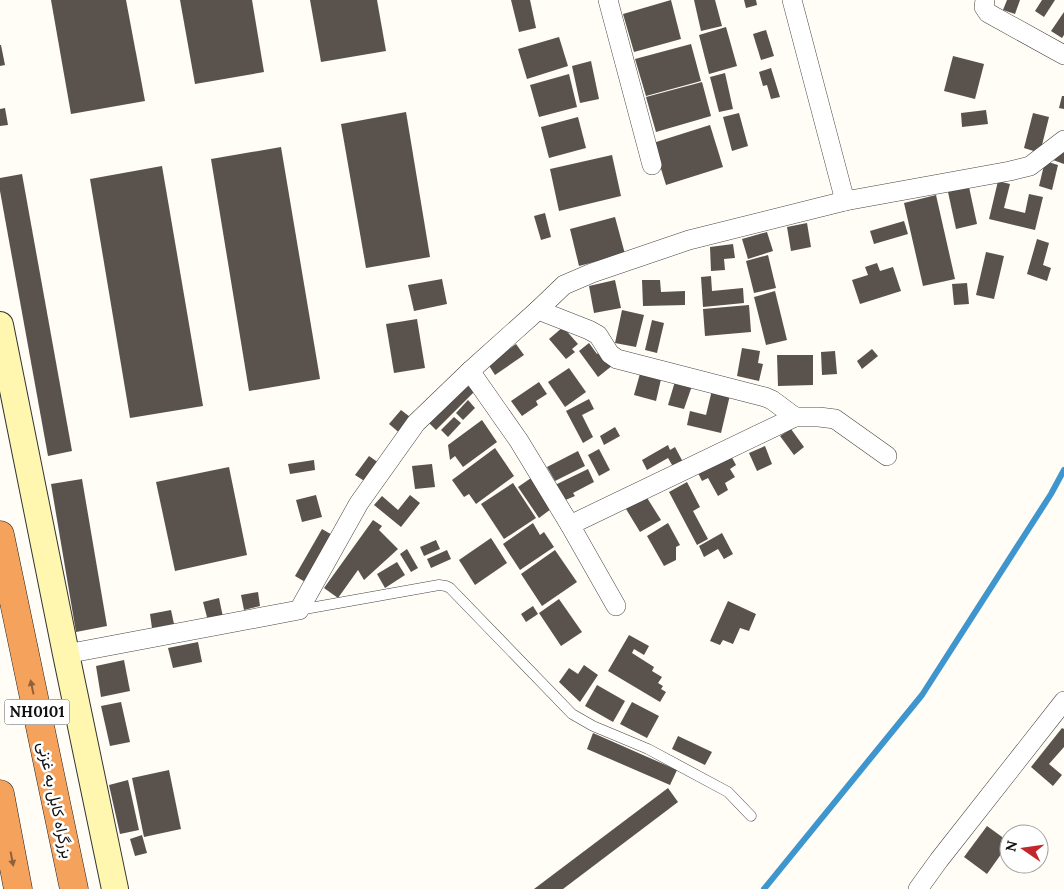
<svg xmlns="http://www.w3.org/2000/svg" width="1064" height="889" font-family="Lora,Vazirmatn,serif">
	<rect width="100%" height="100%" fill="#fffdf5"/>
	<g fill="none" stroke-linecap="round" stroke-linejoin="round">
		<polyline stroke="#3f96cf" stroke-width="6" points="764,889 922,695 1051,494 1064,470"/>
	</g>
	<g fill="#5a524d">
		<polygon points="51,0 126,0 145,101 71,114"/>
		<polygon points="180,0 252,0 264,72 195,84"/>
		<polygon points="310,0 377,0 386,51 321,62"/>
		<polygon points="511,0 530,0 536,28 519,32"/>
		<polygon points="671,0 681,39 634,52 623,14"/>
		<polygon points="694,0 715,0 722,26 701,31"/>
		<polygon points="744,0 756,0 757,5 746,8"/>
		<polygon points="1007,0 1020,0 1015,14 1003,10"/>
		<polygon points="1042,0 1055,0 1044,17 1035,11"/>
		<polygon points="1064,12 1064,35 1062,38 1051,31"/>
		<polygon points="726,27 737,66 709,74 699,35"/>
		<polygon points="766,30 774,56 761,60 753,34"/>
		<polygon points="559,37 568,66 527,79 518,49"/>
		<polygon points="691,44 701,81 646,96 635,59"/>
		<polygon points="0,45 1,45 5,65 0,66"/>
		<polygon points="953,56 984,64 975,99 944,91"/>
		<polygon points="591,61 599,99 580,103 572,66"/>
		<polygon points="771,68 780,97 771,99 767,85 763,86 759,72"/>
		<polygon points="725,73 733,109 719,112 710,77"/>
		<polygon points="569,74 577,107 539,117 530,85"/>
		<polygon points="702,82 711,116 656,132 646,97"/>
		<polygon points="1062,96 1064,96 1064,109 1059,108"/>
		<polygon points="5,108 8,125 0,126 0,109"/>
		<polygon points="986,110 988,124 962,127 961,113"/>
		<polygon points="406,112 430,257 366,268 341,124"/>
		<polygon points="739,113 748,146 732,151 723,117"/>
		<polygon points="1033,113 1049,117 1040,153 1024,148"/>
		<polygon points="578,117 586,148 549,158 541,127"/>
		<polygon points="710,125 723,167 666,185 653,143"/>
		<polygon points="1064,143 1064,164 1053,160 1054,157"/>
		<polygon points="281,147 320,379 249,391 211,159"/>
		<polygon points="612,155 621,196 559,211 550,169"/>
		<polygon points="1045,161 1058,165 1052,190 1039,186"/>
		<polygon points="162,166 203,406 130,418 90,179"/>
		<polygon points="22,174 72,451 48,456 0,191 0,178"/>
		<polygon points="998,181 1010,184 1004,208 1025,213 1029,194 1043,197 1035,230 989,219"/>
		<polygon points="969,187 977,224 956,229 948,192"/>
		<polygon points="936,195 955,279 923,286 904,203"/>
		<polygon points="545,213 551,237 541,240 534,216"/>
		<polygon points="615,217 625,254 579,266 570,229"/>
		<polygon points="904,221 908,234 874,244 870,231"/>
		<polygon points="807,223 811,247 791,251 787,227"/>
		<polygon points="767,232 773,251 748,259 742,239"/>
		<polygon points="1037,239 1049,243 1043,265 1051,268 1047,281 1027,274"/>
		<polygon points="733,244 735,258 724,259 725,270 711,271 710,247"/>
		<polygon points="986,252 1004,256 994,299 976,295"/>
		<polygon points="768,255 776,288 754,293 746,261"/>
		<polygon points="877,263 880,271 893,267 901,291 860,304 852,280 868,275 865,267"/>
		<polygon points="711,276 712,291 743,288 744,303 703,307 701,277"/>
		<polygon points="442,279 447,304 414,311 408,285"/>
		<polygon points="615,280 621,308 594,313 589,286"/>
		<polygon points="642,280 660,280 661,292 685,291 685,305 643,306"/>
		<polygon points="967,283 969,304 954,305 952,284"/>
		<polygon points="775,291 787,340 766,345 754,297"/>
		<polygon points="749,305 751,332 705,336 703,309"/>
		<polygon points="622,310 644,315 636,347 615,343"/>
		<polygon points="417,319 425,368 394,373 386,324"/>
		<polygon points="652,320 664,323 657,353 645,350"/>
		<polygon points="563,327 578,344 572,349 575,352 566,359 549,339"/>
		<polygon points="589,343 597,354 602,350 613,365 598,377 579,351"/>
		<polygon points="516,344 524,355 495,375 488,364"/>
		<polygon points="742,348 760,351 758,363 763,364 759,381 737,376"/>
		<polygon points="872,349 878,356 862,369 857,361"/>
		<polygon points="835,351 837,374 822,375 821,352"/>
		<polygon points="777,355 813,355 813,385 778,386"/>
		<polygon points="569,368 586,392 565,407 548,382"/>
		<polygon points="641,370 662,375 656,401 634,395"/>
		<polygon points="676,378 693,383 684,409 668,405"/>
		<polygon points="539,382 547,394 536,401 538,405 522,416 511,401"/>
		<polygon points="465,383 474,392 436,430 427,421"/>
		<polygon points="712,390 730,395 721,433 687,425 690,411 706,415"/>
		<polygon points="589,399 594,409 582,415 593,437 583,443 566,411"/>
		<polygon points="468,400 475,408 463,420 456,413"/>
		<polygon points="401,410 414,420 402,435 389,424"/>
		<polygon points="454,417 461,423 448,437 441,430"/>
		<polygon points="482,420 497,442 463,467 455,456 450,460 448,445"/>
		<polygon points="615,427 620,436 604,445 600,436"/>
		<polygon points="791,429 804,447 794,455 780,436"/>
		<polygon points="668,445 670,450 675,447 684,464 675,470 668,458 647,470 642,460"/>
		<polygon points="765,446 772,464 757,471 749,453"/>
		<polygon points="495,448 514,476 476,504 469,494 464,497 452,480"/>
		<polygon points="599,449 610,470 599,476 588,455"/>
		<polygon points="578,451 585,466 555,481 547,467"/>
		<polygon points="730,454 736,465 730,469 735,477 725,483 728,490 718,496 708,478 702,481 698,473"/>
		<polygon points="369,456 379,463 366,482 355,475"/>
		<polygon points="314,460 315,470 290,474 288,464"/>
		<polygon points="432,464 435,487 415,489 412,466"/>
		<polygon points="229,467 247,555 175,571 156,482"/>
		<polygon points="588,469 594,482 573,493 575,496 563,501 555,485"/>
		<polygon points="531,478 551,509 539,518 518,487"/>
		<polygon points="82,479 107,626 76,632 51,484"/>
		<polygon points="687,482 700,507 693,511 708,539 697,545 669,492"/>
		<polygon points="513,483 536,518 504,539 481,504"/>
		<polygon points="644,493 661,520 640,532 623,504"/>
		<polygon points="316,495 322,517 302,522 296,500"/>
		<polygon points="410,495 420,503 401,527 374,505 382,496 398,510"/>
		<polygon points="373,520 382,526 379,530 398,549 364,580 358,570 338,598 324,588"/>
		<polygon points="533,523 540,535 544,532 554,547 520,570 503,544"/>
		<polygon points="668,523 680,545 676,547 676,560 664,566 647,536"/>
		<polygon points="322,529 334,536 307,583 295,576"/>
		<polygon points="722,533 733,554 724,559 718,549 704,557 699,546"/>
		<polygon points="491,538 507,563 475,585 459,560"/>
		<polygon points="436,540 440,549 424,556 420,547"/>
		<polygon points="407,549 418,568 411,572 400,554"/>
		<polygon points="447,550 451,559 431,568 427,559"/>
		<polygon points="555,550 577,582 542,606 521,574"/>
		<polygon points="397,562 405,575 385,588 377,574"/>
		<polygon points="258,592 260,606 244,610 241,595"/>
		<polygon points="219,598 223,617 208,621 203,602"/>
		<polygon points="559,599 582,632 561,646 539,613"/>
		<polygon points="728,601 756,614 749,631 740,628 733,644 723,640 720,645 710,641"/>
		<polygon points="533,606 538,614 526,622 521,614"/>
		<polygon points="171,610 174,624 152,628 150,614"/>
		<polygon points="629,635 649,646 644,655 634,649 632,653 654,667 652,671 662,677 658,683 663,686 661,689 666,692 660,702 608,671"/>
		<polygon points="198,642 202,662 173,668 168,648"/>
		<polygon points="124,660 130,691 101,697 96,666"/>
		<polygon points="584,665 598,675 580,702 559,682 569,668 578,674"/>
		<polygon points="597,685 625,701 613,722 585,706"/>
		<polygon points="121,702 130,742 110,746 101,706"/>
		<polygon points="632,702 659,716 647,738 620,724"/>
		<polygon points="1062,728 1064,729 1064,747 1049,764 1062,775 1053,786 1031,767"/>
		<polygon points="593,733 677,770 670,785 587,749"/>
		<polygon points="678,736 712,752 705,765 672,749"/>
		<polygon points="169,770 181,829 144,837 132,778"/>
		<polygon points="128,780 139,830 120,834 109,785"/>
		<polygon points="668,788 678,802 563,889 534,889"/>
		<polygon points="987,826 1009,842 1009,843 987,874 964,857"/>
		<polygon points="142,835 147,853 135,856 130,839"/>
	</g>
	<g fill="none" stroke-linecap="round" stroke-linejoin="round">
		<g stroke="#444" stroke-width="11">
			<polyline id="lane" points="299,610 439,585 446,586 450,588 572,714 593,726 648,749 728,792 751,816"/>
		</g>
		<g stroke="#444" stroke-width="20">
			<g id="street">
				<polyline points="608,0 652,165"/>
				<polyline points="792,0 845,201"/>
				<polyline points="985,0 984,7 988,13 1064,55"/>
				<polyline points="538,310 589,330 598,335 610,354 617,359 765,397 772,400 795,417"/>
				<polyline points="470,371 519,441 570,525 616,606"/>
				<polyline points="570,525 795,417 819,417 835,419 887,456"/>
				<polyline points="66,654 299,610 359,503 416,423 470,371 538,310 564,285 592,273 689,240 845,201 1010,171 1030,166 1064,140"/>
				<polyline points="918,889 939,860 1064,701"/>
			</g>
		</g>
		<g stroke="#333" stroke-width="28">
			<polyline id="secondary" points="0,325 66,654 115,889"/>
		</g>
		<g stroke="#222" stroke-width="29">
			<g id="highway">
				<polyline points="0,535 74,889"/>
				<polyline points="0,794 18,889"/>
			</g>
		</g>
		<use href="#lane" stroke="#fff" stroke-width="10"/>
		<use href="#street" stroke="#fff" stroke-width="19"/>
		<use href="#secondary" stroke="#fff6b0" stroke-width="26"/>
		<use href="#highway" stroke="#f5a25d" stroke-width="28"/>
	</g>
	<defs><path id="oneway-solid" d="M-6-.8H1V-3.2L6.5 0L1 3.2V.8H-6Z" transform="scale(1.25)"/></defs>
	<g fill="#8e613b">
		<use href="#oneway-solid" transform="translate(32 687) rotate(-102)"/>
		<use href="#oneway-solid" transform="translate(12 859) rotate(79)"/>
	</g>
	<g text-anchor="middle" stroke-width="5" stroke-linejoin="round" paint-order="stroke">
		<rect fill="#fff" stroke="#585858" stroke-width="1" x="4.5" y="699.5" width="65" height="25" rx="4"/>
		<g font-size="15" font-weight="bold" fill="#111">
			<text x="37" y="717">NH0101</text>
		</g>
		<g font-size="16" fill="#111" stroke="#fff">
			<text transform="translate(56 800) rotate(78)" y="6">بزرگراه کابل به غزنی</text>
		</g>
	</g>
	<g transform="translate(1024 849) rotate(283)"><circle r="24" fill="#ffffff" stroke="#a0a0a0"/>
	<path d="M0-4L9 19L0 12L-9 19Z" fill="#c4262e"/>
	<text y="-8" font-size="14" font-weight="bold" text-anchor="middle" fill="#111111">N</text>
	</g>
</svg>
